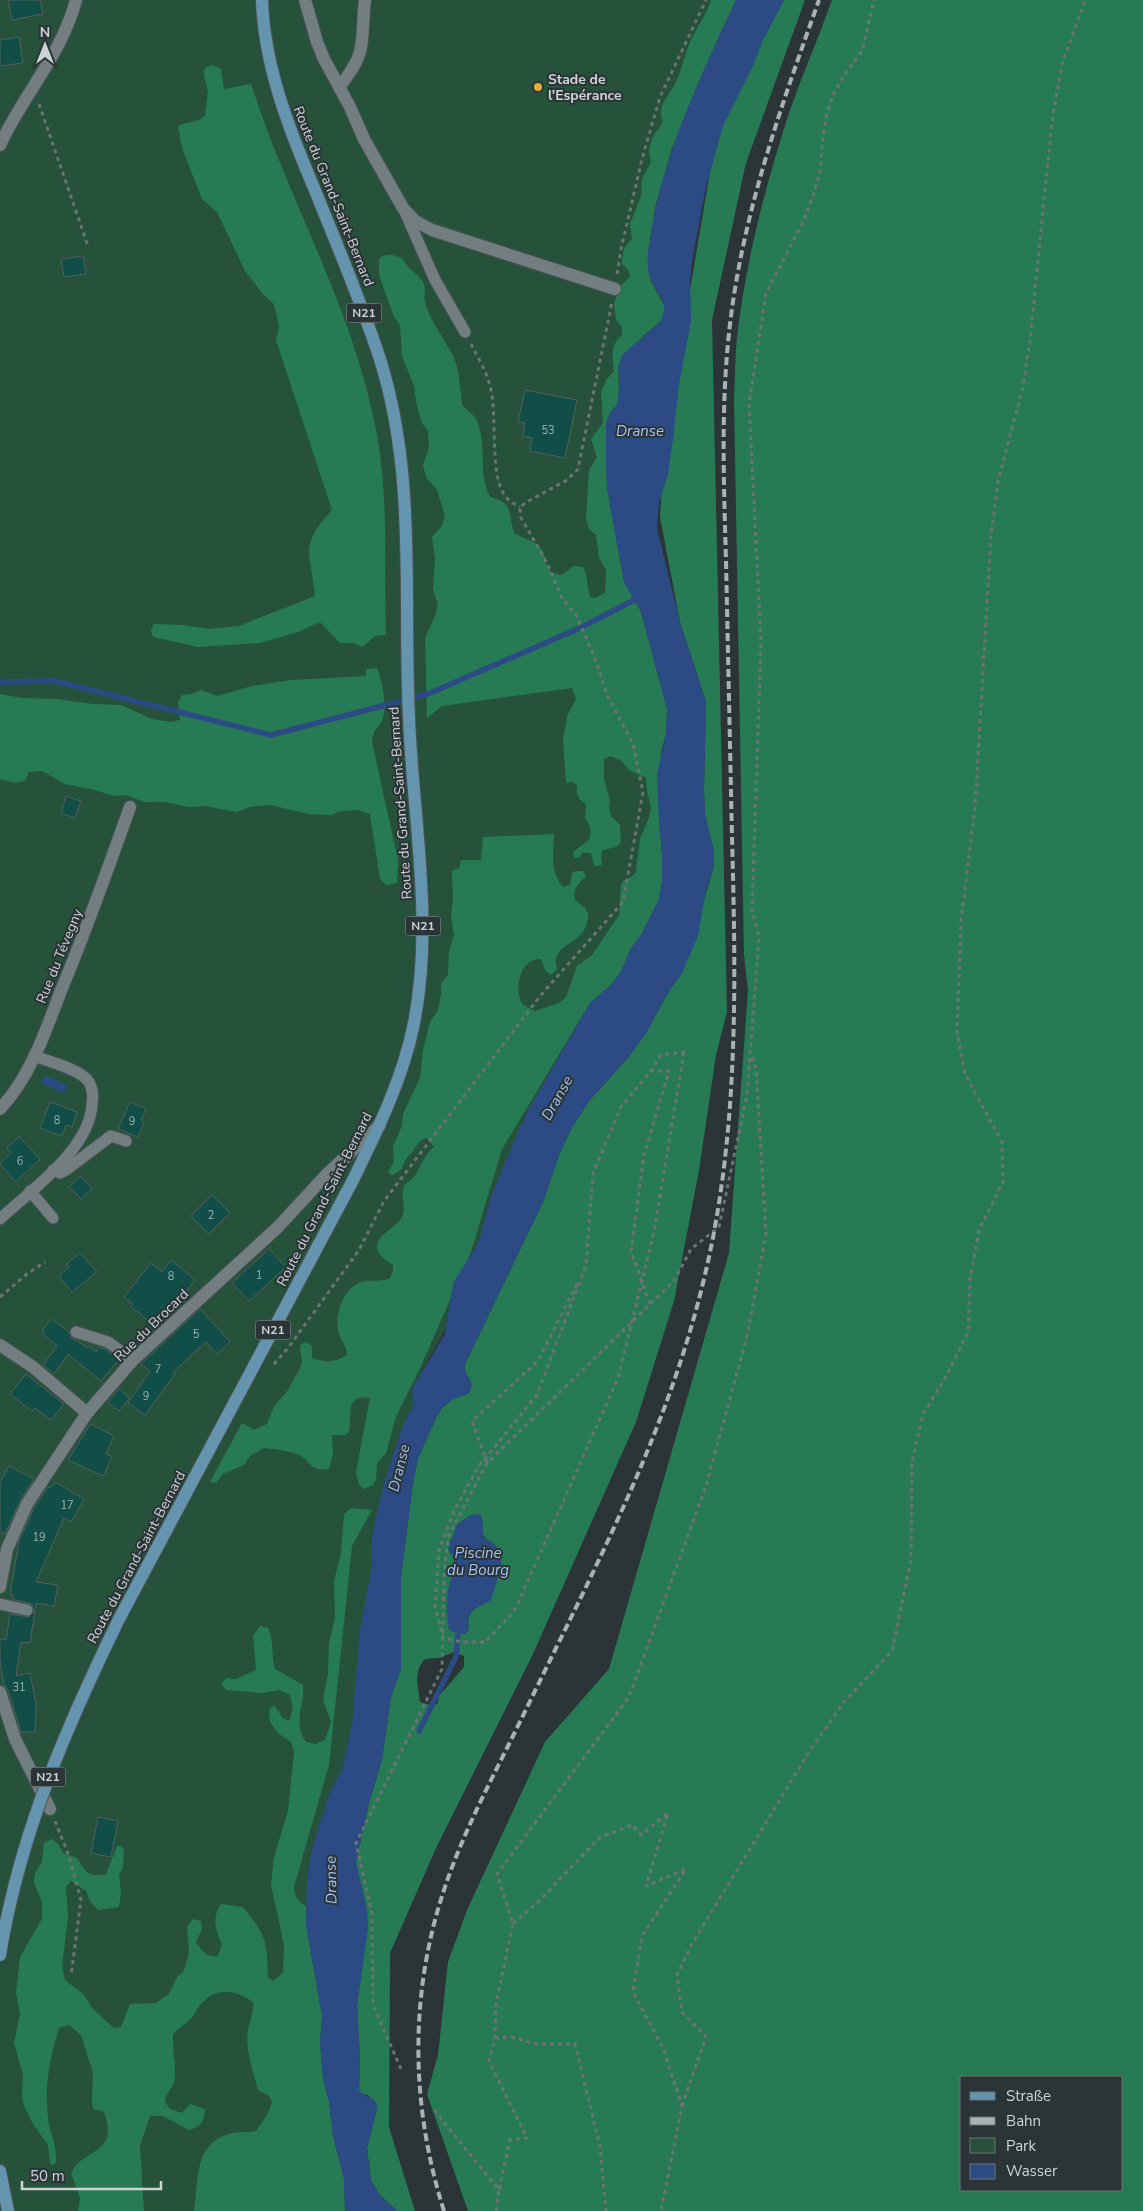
<svg xmlns="http://www.w3.org/2000/svg" width="1143" height="2211" font-family="'Nunito Sans',sans-serif">
	<rect width="100%" height="100%" fill="#2b3537"/>
	<polygon fill="#26523b" points="0,0 759,0 690,146 633,471 689,845 625,1009 422,1371 371,1733 365,2211 0,2211"/>
	<g fill="#277b54" fill-rule="evenodd">
		<path d="M711,0H736L716,43L672,148L655,207L650,241V280L665,307L664,314L661,321L644,335L618,367L619,397L617,405L610,413L606,424L607,488L624,582L641,612L667,709L666,734L661,751L659,822L662,854V882L659,901L641,935L631,948L621,971L612,984L590,1003L502,1149L471,1252L421,1366L396,1417L386,1453L377,1463L376,1480L373,1485L364,1489L359,1485L356,1472L370,1398C343,1394 353,1417 349,1432L345,1435H332L333,1454L329,1469C310,1472 312,1462 299,1455C289,1451 274,1449 264,1448L250,1456L244,1465L223,1474L216,1483L210,1482L242,1423L254,1430L267,1424L274,1406L286,1393L300,1368L302,1362L300,1350L301,1344L307,1342L312,1346V1358C326,1363 335,1362 347,1355C347,1346 340,1340 338,1330C335,1314 343,1290 359,1283C368,1279 379,1282 389,1279L393,1272V1265C387,1261 378,1256 377,1248C376,1235 394,1229 401,1219C407,1209 401,1200 403,1189C404,1183 409,1182 413,1178C421,1168 423,1156 434,1147L427,1138C418,1140 418,1145 412,1152C407,1159 404,1159 402,1169L392,1175L388,1172L394,1162L393,1146L402,1126L403,1114L420,1078L423,1050L430,1022L438,1010L441,994V983L448,975L449,951L454,935L451,916L453,899L452,871L459,868L461,860H481L483,837L554,834C554,854 549,870 563,887L570,885L572,873L576,871H583L586,876C578,884 573,888 575,900L585,908L588,913C589,943 559,941 556,959C555,963 557,966 557,970L550,975L545,970L541,959C522,958 515,983 520,999C521,1006 530,1008 535,1011L559,1003L566,997L577,966L592,955L619,915L621,885L623,881L633,876L636,872L640,839L649,818L651,807L647,791L646,778L629,770L622,761L611,756L604,759V779L610,801L609,810L612,817L620,825L621,843L616,847L603,850L601,854L602,865L594,866L591,853H582L580,857L574,858L573,852L590,839C591,831 591,825 585,819L586,804C578,798 576,797 577,786L573,782L566,783L563,741L567,716L576,699L572,688L442,706L427,718L425,638L435,616L438,604L433,589L435,559L432,537L442,526L445,516L437,490L426,477L423,465L429,448L428,431L422,423L417,407L414,386L402,356L400,325L394,317L379,275V259C386,252 395,255 403,259C408,270 418,273 423,282C427,289 423,295 425,301C427,316 446,341 453,356C460,371 460,389 462,405C466,410 474,414 476,419C488,443 477,473 490,497C516,503 507,516 515,534C523,538 536,541 541,548C549,560 542,573 562,575L573,566L583,567C588,575 587,587 590,597L595,598L605,593L606,570L599,558L596,535L589,529L586,519L589,470L597,457L591,439L603,423L601,392L606,380L614,371C612,356 610,345 622,335V327L616,320L614,303L621,285L630,277L628,269L622,264C622,253 624,246 632,239L630,224L641,196L642,179L651,162L649,151L652,138L663,122C656,106 668,97 675,84C682,70 685,52 692,38C698,25 707,14 711,0Z"/>
		<path d="M777,0H805L746,163L712,320L727,1012L716,1055L699,1170L674,1301L636,1422L533,1654L437,1846L390,1953L389,2127L415,2211H397L380,2195L371,2181L367,2148L377,2108L368,2095L362,2094L359,2090L360,2059L357,2006L365,1945L356,1862L369,1803L382,1759L391,1697L401,1669V1577L413,1483L418,1458L436,1418L442,1408L453,1399L469,1393C477,1378 462,1378 465,1364L543,1202L559,1155L571,1129L589,1101L627,1059L646,1033L669,991L682,973L714,866V851L705,815L704,791L706,702L680,622L660,517L665,438L716,136ZM471,1515L483,1523C480,1536 485,1538 496,1546L486,1603C472,1609 466,1613 469,1630L448,1622V1592L456,1568L450,1542L454,1535L458,1524ZM454,1652L464,1656V1667L439,1696L438,1703L433,1706L420,1702C418,1687 413,1671 425,1659L439,1658Z"/>
		<path d="M832,0H1143V2211H468L427,2094L438,2055L448,1962L467,1910L545,1742L609,1669L729,1253L748,990L744,955L734,398C735,377 735,357 737,337C746,260 766,183 790,110C803,73 819,37 832,0ZM962,2077H1122V2190H962Z"/>
		<path d="M212,65L221,69L224,89L251,84C261,113 271,142 283,170C318,255 359,339 376,430C389,497 384,567 386,635L375,636L362,647L353,643H340L320,622L298,632L260,643L198,647L153,637L151,631L154,624L183,625L209,629L239,626L315,596C311,552 298,547 332,510L276,340L279,326L274,304L263,294L245,271L217,212L202,199L182,148L178,126C188,121 197,123 205,116L208,92L204,75L205,68Z"/>
		<path d="M377,668C382,680 387,705 383,718C379,730 374,725 372,742L398,860L397,883L386,885L380,879L370,814L358,810L340,811L332,815L309,814L270,805L250,807L236,812L205,806L188,807L166,802H145L125,795L114,796L95,790L65,784L42,771L29,772L25,781L15,783L0,779V694L22,698L57,699L93,704L121,705L152,719L171,722L180,720L178,702L182,695L192,694L201,690L217,696L252,686L291,680L366,676V669Z"/>
		<path d="M351,1508L372,1510L352,1546L329,1765L294,1887C295,1898 298,1901 306,1906V1925L322,2016L320,2043L323,2079L329,2102L333,2136L344,2179L345,2211H194C199,2183 193,2144 229,2134C237,2131 248,2133 256,2131L267,2115L272,2102L269,2096L258,2090C253,2071 245,2049 248,2030C250,2020 254,2013 253,2002C235,1990 217,1986 200,2005C197,2008 196,2012 194,2015C189,2022 179,2027 173,2034C172,2049 176,2063 175,2077C175,2087 166,2091 165,2102L170,2109L182,2113L190,2104L205,2109C204,2122 202,2126 189,2130L163,2116H150L140,2146L144,2211H78L80,2198L71,2173C83,2148 120,2155 104,2112L93,2109L92,2100L93,2073L81,2035L69,2025L59,2028C50,2056 44,2088 48,2117C49,2133 58,2146 56,2163L53,2165L50,2164L48,2145L33,2124L24,2106L22,2096L23,2075L14,2043L20,2014L16,1993L20,1957L42,1919V1902L34,1883L35,1873L42,1862L44,1843L52,1839L58,1844L63,1853L77,1858C86,1873 88,1877 106,1874L117,1846H121L124,1850L123,1868L119,1875L121,1893L119,1907L98,1910L90,1901L86,1891L71,1881L66,1887L68,1917L62,1966L65,1980L84,1995L92,2008L114,2028L121,2027L130,2004L156,2003L169,1994L177,1977L183,1972L186,1964L189,1952L187,1927L193,1919L201,1921L202,1929L196,1942C202,1951 207,1958 218,1956L222,1944C215,1929 212,1918 221,1904L243,1907C266,1935 267,1941 268,1977L273,1981L283,1973L284,1945L271,1885L274,1857L288,1811L294,1752L291,1742L278,1733L270,1722L269,1710L274,1705L283,1718L289,1721L293,1708L290,1695L279,1690L262,1693L226,1690L221,1684L226,1678L236,1679L256,1670L253,1636L260,1626L268,1628C274,1640 271,1655 275,1669L303,1685C305,1708 292,1720 306,1742L315,1744L325,1740L331,1722L323,1700L328,1674L329,1643L335,1618L334,1581L341,1553L344,1514Z"/>
	</g>
	<g fill="#2c4a83">
		<path d="M736,0H784L763,40L752,68L723,126L706,187L692,261L690,281L691,321L679,385L673,439L668,474L659,503L657,527L659,537L680,622L706,702L704,791L705,815L714,851V867L706,889L698,936L682,973L669,991L646,1033L627,1059L589,1101L571,1129L559,1155L543,1202L465,1364C462,1378 477,1378 469,1393L453,1399L442,1408L436,1418L418,1458L413,1483L401,1577V1669L391,1697L382,1759L369,1803L356,1862L367,1909L368,1929L357,2006L360,2059L359,2090C362,2095 371,2097 376,2102L377,2108L367,2148L371,2181L380,2195L397,2211H345L344,2179L333,2136L329,2102L323,2079L320,2042L322,2016L306,1925L307,1880L312,1849L329,1795L342,1769L352,1725L360,1630L371,1571L372,1536L384,1483L402,1428L413,1406L412,1389L445,1334L453,1283L478,1244L491,1197L514,1141L527,1112L590,1003L612,984L621,971L631,948L641,935L658,901L662,882V854L659,823L657,774L666,734L667,709L641,612L624,582L607,488L606,462V424L610,413L617,405L620,382L618,367L622,355L661,321C670,301 658,297 651,280C645,268 648,251 650,239C663,154 700,77 736,0Z"/>
		<polygon points="45,1075 67,1085 64,1093 41,1083"/>
		<path d="M477,1514L482,1516L483,1537C487,1539 492,1542 496,1546C508,1559 495,1585 491,1600C476,1610 465,1607 469,1630L465,1634H458L449,1630C447,1617 446,1603 448,1590C451,1570 464,1570 448,1550L457,1524L471,1515Z"/>
	</g>
	<g fill="none" stroke-linecap="round" stroke-linejoin="round">
		<g stroke="#2c4a83" stroke-width="5.5">
			<polyline points="0,682 55,681 271,735 428,694 582,627 640,597"/>
			<polyline points="419,1731 456,1657 458,1634"/>
		</g>
	</g>
	<g fill="#104e47" stroke="#535f5d">
		<polygon points="8,0 40,0 43,14 12,20"/>
		<polygon points="19,37 23,63 0,66 0,40"/>
		<polygon points="83,256 86,274 64,277 61,259"/>
		<polygon points="525,390 577,400 565,458 530,451 532,438 523,436 525,423 518,422"/>
		<polygon points="66,796 81,801 75,818 61,813"/>
		<polygon points="50,1102 77,1112 72,1127 66,1125 62,1136 40,1128"/>
		<polygon points="130,1102 146,1109 141,1120 144,1122 138,1137 118,1129"/>
		<polygon points="19,1137 40,1159 16,1182 0,1164 11,1153 7,1148"/>
		<polygon points="81,1176 92,1189 81,1199 69,1187"/>
		<polygon points="212,1195 230,1213 209,1234 191,1216"/>
		<polygon points="269,1249 286,1267 249,1301 232,1283"/>
		<polygon points="80,1253 97,1272 72,1292 59,1276 69,1267 66,1264"/>
		<polygon points="171,1260 195,1280 185,1293 189,1297 157,1327 131,1307 133,1304 124,1297 151,1263 162,1272"/>
		<polygon points="200,1309 230,1342 217,1354 206,1342 173,1372 175,1374 145,1415 128,1403 150,1371 141,1364"/>
		<polygon points="51,1319 69,1332 71,1337 88,1348 89,1346 96,1352 99,1347 105,1349 119,1359 101,1381 68,1354 54,1374 43,1365 57,1346 43,1334 43,1329"/>
		<polygon points="26,1374 64,1404 51,1420 35,1408 32,1411 10,1394"/>
		<polygon points="119,1389 130,1398 119,1411 108,1402"/>
		<polygon points="90,1424 114,1436 106,1454 112,1457 103,1476 68,1460"/>
		<polygon points="9,1466 34,1479 20,1501 5,1534 0,1532 0,1482"/>
		<polygon points="55,1482 84,1499 71,1522 64,1518 36,1582 58,1585 54,1606 36,1603 30,1643 21,1642 16,1676 30,1673 36,1705 35,1732 21,1732 8,1690 4,1685 0,1660 0,1639 6,1640 10,1614 29,1617 34,1612 32,1604 12,1599 13,1595 10,1595 19,1541 34,1508 48,1487 51,1488"/>
		<polygon points="98,1817 118,1821 111,1857 91,1853"/>
	</g>
	<g fill="none" stroke-linecap="round" stroke-linejoin="round">
		<g stroke="#4b5355" stroke-width="13">
			<g id="lane">
				<polyline points="405,212 435,280 465,332"/>
				<polyline points="53,1170 60,1173 66,1170 111,1136 126,1141"/>
				<polyline points="30,1191 53,1218"/>
				<path d="M0,1219C31,1190 89,1150 92,1105C93,1098 93,1089 89,1082C82,1070 48,1061 34,1056"/>
				<polyline points="76,1332 108,1342 133,1360"/>
				<polyline points="0,1604 27,1610"/>
			</g>
		</g>
		<g stroke="#4b5355" stroke-width="14">
			<g id="street">
				<polyline points="305,0 317,42 324,59 350,107 364,139 403,208 415,221 432,230 615,289"/>
				<path d="M339,87C369,51 360,42 365,0"/>
				<path d="M0,145C23,95 62,54 76,0"/>
				<path d="M0,1109C31,1076 46,1030 62,988C87,929 108,868 130,807"/>
				<polyline points="0,1345 33,1367 87,1413"/>
				<polyline points="0,1587 7,1549 27,1504 87,1413 133,1360 278,1227 327,1174 380,1125"/>
				<polyline points="0,1692 15,1739 50,1809"/>
			</g>
		</g>
		<g stroke="#4b5355" stroke-width="14">
			<g id="primary">
				<path d="M119,1619L352,1182C377,1131 403,1079 414,1023C434,922 413,819 409,718C403,596 417,477 380,359C361,301 337,245 314,188C289,129 264,65 262,0"/>
				<polyline points="0,1955 2,1943"/>
				<polyline points="0,2171 8,2211"/>
			</g>
		</g>
		<g stroke="#6b7375" stroke-width="3" stroke-dasharray="4 4" stroke-linecap="butt">
			<polyline points="39,104 88,246"/>
			<polyline points="617,274 621,249 642,159 660,97 706,0"/>
			<path d="M471,344C477,356 485,369 489,382C499,413 488,472 505,496C509,501 514,504 520,507"/>
			<polygon points="684,1052 654,1232 618,1378 514,1612 485,1642 462,1642 443,1638 435,1606 439,1550 454,1511 478,1467 537,1395 586,1265 593,1173 621,1107 651,1071 661,1055"/>
			<polyline points="0,1297 27,1274 45,1262"/>
			<polyline points="650,1304 631,1251 644,1155 669,1071 651,1071"/>
			<polyline points="274,1364 288,1348 359,1250 384,1201 541,995 623,902 643,792 633,744 607,695 594,656 576,615 563,600 547,563 520,516 520,507 525,503 567,480 578,469 612,302"/>
			<polyline points="487,1463 472,1421 538,1361 578,1282"/>
			<polyline points="55,1821 69,1856 81,1900 71,1976"/>
			<polyline points="513,1924 541,1899 599,1838 632,1825 641,1835 668,1813 646,1886 686,1869 642,1936 633,1992 663,2048 682,2106 661,2211"/>
			<polyline points="495,2038 511,2037 537,2044 575,2044 600,2146 606,2211"/>
			<polyline points="401,2069 373,2005 372,1914 356,1843 442,1669 444,1575 448,1537 487,1463 674,1281 691,1249 719,1227 747,1095 759,938 752,910 761,642 749,404 766,293 801,226 813,196 820,172 823,137 827,113 833,95 843,77 862,51 874,0"/>
			<polyline points="682,2106 706,2037 682,2012 677,1975 692,1944 809,1752 844,1702 892,1651 911,1560 912,1462 923,1414 947,1375 968,1332 970,1280 979,1230 1003,1182 1002,1142 965,1074 957,1032 961,921 975,807 991,535 998,481 1023,387 1030,340 1052,121 1062,64 1085,0"/>
			<polyline points="434,2110 499,2190 510,2140 527,2138 489,2061 495,2038 496,2003 513,1924 497,1874 629,1697 706,1486 747,1336 766,1234 756,1068 751,1054"/>
			<polyline points="496,2211 499,2190"/>
		</g>
		<use href="#lane" stroke="#727e80" stroke-width="11"/>
		<use href="#street" stroke="#727e80" stroke-width="12"/>
		<use href="#primary" stroke="#6595ae" stroke-width="12"/>
		<path stroke="#abb2b3" stroke-width="4" stroke-dasharray="8 4" stroke-linecap="butt" d="M444,2211C410,2104 409,1991 446,1884C462,1837 485,1792 507,1748C526,1710 544,1672 563,1634C619,1520 673,1407 703,1283C739,1137 736,986 732,837C730,745 728,653 726,561C724,489 721,416 728,343C739,224 779,112 819,0"/>
		<g stroke="#4b5355" stroke-width="14" stroke-linecap="butt">
			<path id="primary-bridge" d="M2,1943C23,1826 68,1724 119,1619"/>
		</g>
		<use href="#primary-bridge" stroke="#6595ae" stroke-width="12"/>
	</g>
	<circle fill="#e4ad35" stroke="#2b3537" stroke-width="2" cx="538" cy="87" r="5"/>
	<g text-anchor="middle" stroke-width="4" stroke-linejoin="round" paint-order="stroke">
		<g font-size="11" fill="#9eb2b2">
			<text x="548" y="434">53</text>
			<text x="57" y="1124">8</text>
			<text x="132" y="1125">9</text>
			<text x="20" y="1165">6</text>
			<text x="211" y="1219">2</text>
			<text x="259" y="1279">1</text>
			<text x="171" y="1280">8</text>
			<text x="196" y="1338">5</text>
			<text x="158" y="1373">7</text>
			<text x="146" y="1400">9</text>
			<text x="67" y="1509">17</text>
			<text x="39" y="1541">19</text>
			<text x="19" y="1691">31</text>
		</g>
		<g fill="#2b3537" stroke="#9da4a6" stroke-width="1">
			<rect x="346.5" y="303.5" width="35" height="19" rx="4"/>
			<rect x="405.5" y="916.5" width="35" height="19" rx="4"/>
			<rect x="255.5" y="1320.5" width="35" height="19" rx="4"/>
			<rect x="30.5" y="1767.5" width="35" height="19" rx="4"/>
		</g>
		<g font-size="12" font-weight="bold" fill="#ced4d5">
			<text x="364" y="317">N21</text>
			<text x="423" y="930">N21</text>
			<text x="273" y="1334">N21</text>
			<text x="48" y="1781">N21</text>
		</g>
		<g font-size="14" font-weight="bold" fill="#ced4d5" stroke="#2b3537" text-anchor="start">
			<text x="548" y="84">Stade de<tspan x="548" dy="16">l'Espérance</tspan></text>
		</g>
		<g font-size="14" fill="#ced4d5" stroke="#2b3537">
			<text transform="translate(334 196) rotate(68)" y="5">Route du Grand-Saint-Bernard</text>
			<text transform="translate(400 803) rotate(-94)" y="5">Route du Grand-Saint-Bernard</text>
			<text transform="translate(59 956) rotate(-68)" y="5">Rue du Tévegny</text>
			<text transform="translate(324 1199) rotate(-63)" y="5">Route du Grand-Saint-Bernard</text>
			<text transform="translate(151 1325) rotate(-44)" y="5">Rue du Brocard</text>
			<text transform="translate(136 1557) rotate(-62)" y="5">Route du Grand-Saint-Bernard</text>
		</g>
		<g font-size="15" font-style="italic" fill="#a5c2f4" stroke="#2b3537">
			<text x="640" y="436">Dranse</text>
			<text transform="translate(557 1098) rotate(-61)" y="5">Dranse</text>
			<text transform="translate(399 1468) rotate(-76)" y="5">Dranse</text>
			<text x="478" y="1558">Piscine<tspan x="478" dy="17">du Bourg</tspan></text>
			<text transform="translate(331 1880) rotate(-91)" y="5">Dranse</text>
		</g>
	</g>
	<rect x="960" y="2076" width="162" height="115" fill="#2b3537" stroke="#6c7576"/>
	<rect x="970" y="2092" width="25" height="8" fill="#6595ae" stroke="#6c7576"/>
	<text x="1006" y="2101" font-size="15" fill="#ced4d5">Straße</text>
	<rect x="970" y="2117" width="25" height="8" fill="#abb2b3" stroke="#6c7576"/>
	<text x="1006" y="2126" font-size="15" fill="#ced4d5">Bahn</text>
	<rect x="970" y="2138" width="25" height="15" fill="#26523b" stroke="#6c7576"/>
	<text x="1006" y="2151" font-size="15" fill="#ced4d5">Park</text>
	<rect x="970" y="2164" width="25" height="15" fill="#2c4a83" stroke="#6c7576"/>
	<text x="1006" y="2176" font-size="15" fill="#ced4d5">Wasser</text>
	<g transform="translate(45 45)" stroke="#2b3537" stroke-width="4" paint-order="stroke">
	<path d="M0-4L9 19L0 12L-9 19Z" fill="#ced4d5"/>
	<text y="-8" font-size="14" font-weight="bold" text-anchor="middle" fill="#ced4d5">N</text>
	</g>
	<path d="M22 2181v8h139v-8" fill="none" stroke="#ced4d5" stroke-width="2.5"/>
	<text x="30" y="2181" font-size="15" fill="#ced4d5" stroke="#2b3537" stroke-width="4" paint-order="stroke">50 m</text>
</svg>
